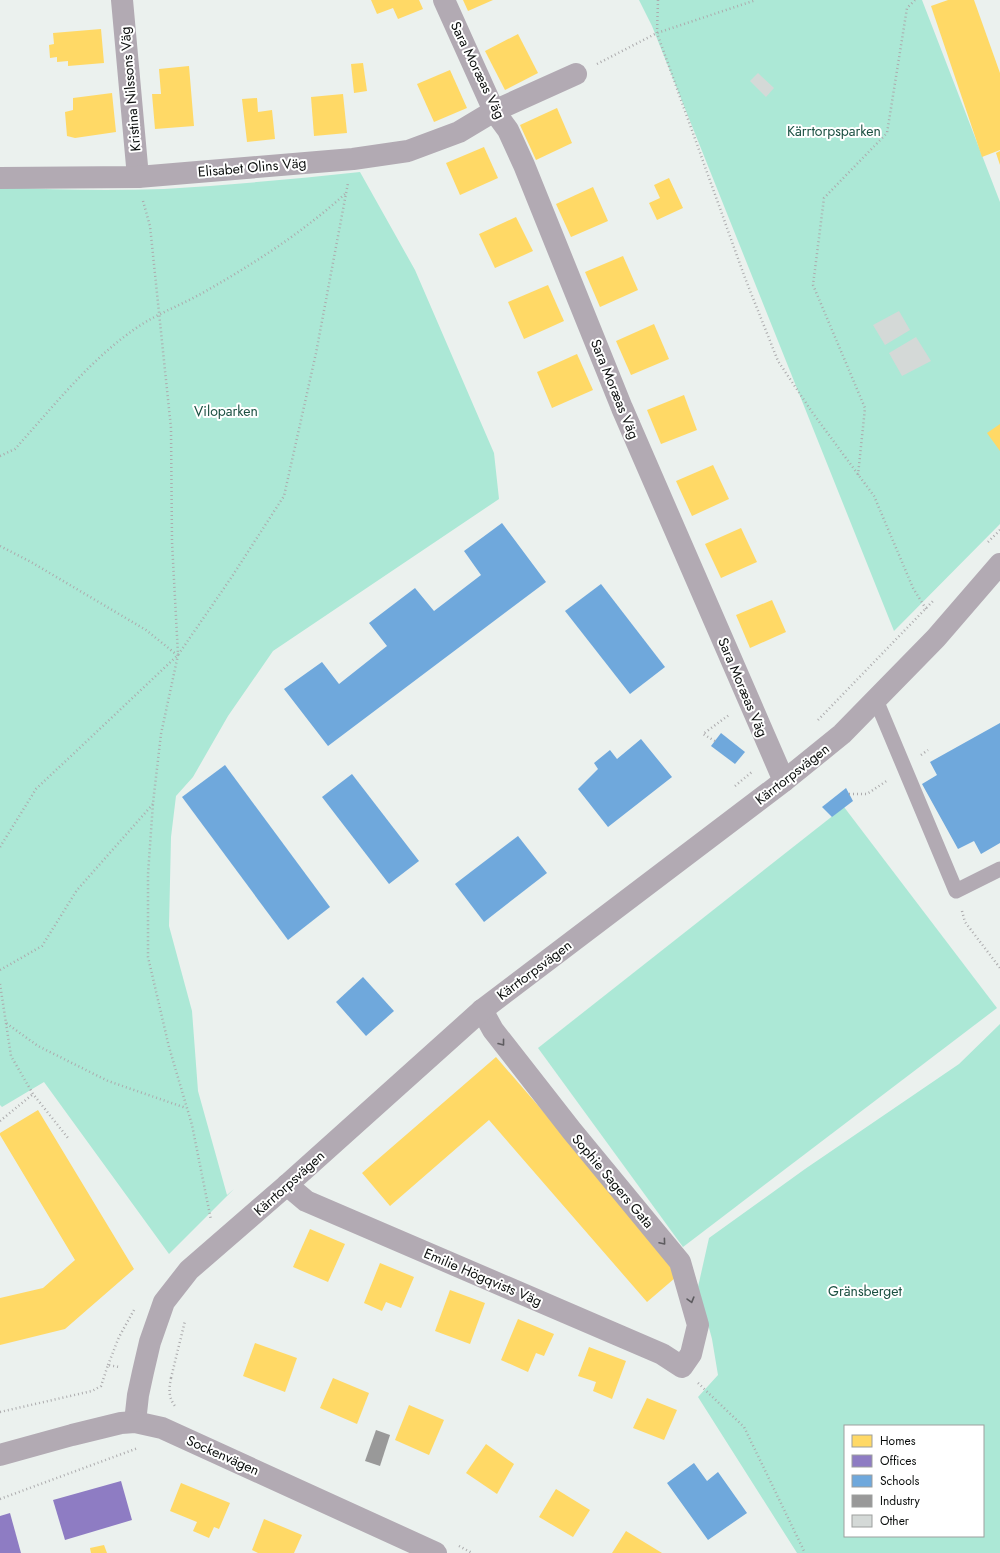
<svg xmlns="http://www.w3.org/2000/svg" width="1000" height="1553" font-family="Jost,sans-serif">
	<rect width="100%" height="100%" fill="#ebf1ee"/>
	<g fill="#ace8d6" fill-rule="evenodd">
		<polygon points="639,0 922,0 1000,202 1000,524 894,631 652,26"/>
		<path d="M360,172L415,270L494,453L499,499L273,651L228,716L193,777L176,796L171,837L169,926L192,1011L198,1091L227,1195L234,1189L169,1254L44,1082L2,1107L0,1105V187C54,190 109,191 164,189C230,185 295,179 360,172Z"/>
		<polygon points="844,807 997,1008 683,1247 538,1048"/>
		<path d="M1000,1024V1553H797L698,1397L718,1375L712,1339L698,1287L709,1238L805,1169L959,1064ZM845,1426H983V1536H845Z"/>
	</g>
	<g fill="#ffd966">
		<polygon points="371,0 419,0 423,9 398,19 393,8 377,14"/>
		<polygon points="463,0 493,0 468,11"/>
		<polygon points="948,0 974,0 1000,73 1000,150 982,157 931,6"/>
		<polygon points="101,29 104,63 68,66 68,61 57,62 57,57 50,58 49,45 54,44 53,33"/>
		<polygon points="518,34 538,73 505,90 485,51"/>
		<polygon points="363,63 367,91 354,93 351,64"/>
		<polygon points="189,66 194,126 155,129 152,94 161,94 159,69"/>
		<polygon points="450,70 467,108 434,122 417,84"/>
		<polygon points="112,93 116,132 75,138 67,136 65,112 73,110 73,98"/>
		<polygon points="343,94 347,133 314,136 311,97"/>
		<polygon points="257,98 258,112 272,110 275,139 247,142 242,99"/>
		<polygon points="557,108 572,143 536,160 520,125"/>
		<polygon points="484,147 498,178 460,195 446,163"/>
		<polygon points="1000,151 1000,165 996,153"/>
		<polygon points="669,178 683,208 657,220 649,203 660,198 654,185"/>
		<polygon points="593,187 608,221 571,237 556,204"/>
		<polygon points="516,217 533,251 495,268 479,234"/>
		<polygon points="623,256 638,290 600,307 585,272"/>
		<polygon points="548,285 564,321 524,339 508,302"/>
		<polygon points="654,324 669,359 631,375 616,341"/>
		<polygon points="577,354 593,390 552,408 537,372"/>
		<polygon points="684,395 697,430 661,444 647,410"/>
		<polygon points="1000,424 1000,451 987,433"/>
		<polygon points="713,465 729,499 692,516 676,481"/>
		<polygon points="741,528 757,562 721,578 705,544"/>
		<polygon points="772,600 786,632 750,648 736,615"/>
		<polygon points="496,1057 682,1272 647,1302 489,1120 390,1206 362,1173"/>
		<polygon points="38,1110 134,1269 65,1329 0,1345 0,1298 43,1288 75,1260 0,1135 0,1133"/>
		<polygon points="310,1229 345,1244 328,1282 293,1267"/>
		<polygon points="380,1263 414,1277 401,1308 386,1302 382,1311 364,1303"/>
		<polygon points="450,1290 485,1303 470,1344 435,1331"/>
		<polygon points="518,1319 554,1334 544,1356 536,1353 528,1372 501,1360"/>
		<polygon points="255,1343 297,1358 285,1392 243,1376"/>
		<polygon points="589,1347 626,1361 612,1399 593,1391 596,1382 578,1376"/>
		<polygon points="333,1378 369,1393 357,1424 320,1408"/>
		<polygon points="647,1398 677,1410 664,1440 633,1428"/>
		<polygon points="409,1405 444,1420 429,1455 395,1440"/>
		<polygon points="486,1444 514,1464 497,1494 466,1473"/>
		<polygon points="181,1483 230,1503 219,1529 214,1527 209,1538 193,1531 197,1522 170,1511"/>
		<polygon points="556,1489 590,1510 573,1537 539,1517"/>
		<polygon points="264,1519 302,1535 294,1553 258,1553 252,1550"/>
		<polygon points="626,1531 662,1553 612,1553"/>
		<polygon points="104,1545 107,1553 91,1553 90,1548"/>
	</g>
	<g fill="#8e7cc3">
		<polygon points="121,1481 132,1520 65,1540 53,1500"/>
		<polygon points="10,1513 21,1553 0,1553 0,1516"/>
	</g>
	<g fill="#6fa8dc">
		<polygon points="502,523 546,582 328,746 284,689 322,662 339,684 387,646 369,623 415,588 434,611 481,575 464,551"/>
		<polygon points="601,584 665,667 630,694 565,611"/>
		<polygon points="1000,723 1000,843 981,854 974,841 958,849 922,784 937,775 930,762"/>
		<polygon points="721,733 745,752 735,764 711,746"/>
		<polygon points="641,739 672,777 608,827 578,789 598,769 594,763 610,750 617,759"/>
		<polygon points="225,765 330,907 288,940 182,797"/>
		<polygon points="352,774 419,861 389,884 322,797"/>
		<polygon points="846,788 853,801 832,817 822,807"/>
		<polygon points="518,836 547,873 484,922 455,884"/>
		<polygon points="363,977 394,1011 366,1036 336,1002"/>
		<polygon points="694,1463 707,1481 718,1472 747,1513 708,1540 667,1483"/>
	</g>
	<polygon fill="#999" points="376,1430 390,1435 380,1466 365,1461"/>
	<g fill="#d4d9d7">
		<polygon points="758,73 774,88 766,97 750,81"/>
		<polygon points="899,311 910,330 885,345 873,325"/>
		<polygon points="916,337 931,361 902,376 889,353"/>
	</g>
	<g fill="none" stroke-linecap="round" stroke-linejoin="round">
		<g stroke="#acabad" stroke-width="2.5" stroke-dasharray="1 3" stroke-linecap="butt">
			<polyline points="658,0 657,33 745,278 778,361 812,412 874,496 913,588 926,609"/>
			<polyline points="597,64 657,33 756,0"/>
			<polyline points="143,201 150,226 171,428 172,542 178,655 161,734 153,803 148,874 148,957 169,1047 192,1125 211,1220"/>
			<path d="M0,456L15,449C52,408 87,363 132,331C155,314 182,305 206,291C255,263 303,232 345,194"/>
			<polyline points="858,475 865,408 813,285 824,198 887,133 907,8 915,0"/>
			<polyline points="988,542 1000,530"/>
			<polyline points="0,546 31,562 146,630 177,655"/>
			<polyline points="818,720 934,600"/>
			<polyline points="715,741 703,734 729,715"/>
			<polyline points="921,755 928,750"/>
			<polyline points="735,786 753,771"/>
			<polyline points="849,794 867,794 888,780"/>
			<polyline points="0,847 36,789 178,655 231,578 284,496 316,353 348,183"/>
			<polyline points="962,911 965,922 1000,968"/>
			<polyline points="0,970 42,946 77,890 153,804"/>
			<polyline points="0,984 6,1023 38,1046 108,1081 186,1108"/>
			<polyline points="6,1023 11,1056 33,1094 68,1138"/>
			<polyline points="0,1121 33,1094"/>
			<polyline points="108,1365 119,1337 134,1310"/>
			<polyline points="171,1378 185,1321"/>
			<path d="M171,1378C169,1388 168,1397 175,1406"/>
			<polyline points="698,1383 744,1427 805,1553"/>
			<polyline points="0,1412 92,1391 101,1386 108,1365 119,1367"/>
			<polyline points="0,1499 138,1448"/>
			<polyline points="459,1546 472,1553"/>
		</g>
		<polyline stroke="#b2aab3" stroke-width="15" points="876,700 956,891 1000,869"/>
		<g stroke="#b2aab3" stroke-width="22">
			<polyline points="122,0 138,177"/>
			<polyline points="444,0 494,111 508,130 524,165 622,408 784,781"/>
			<polyline points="0,178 138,177 353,159 408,151 459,132 494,111 576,74"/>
			<polyline points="287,1185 306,1201 662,1354 682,1367 691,1354 698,1325 680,1262 572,1131 493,1030 482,1010"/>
			<polyline points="135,1422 138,1395 143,1372 150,1342 164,1302 189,1270 287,1185 482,1010 784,781 842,734 936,638 1000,564"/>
		</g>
		<polyline stroke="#b2aab3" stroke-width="22" points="0,1455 72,1435 121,1423 135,1422 162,1428 436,1553"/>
	</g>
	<defs><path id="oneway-chevron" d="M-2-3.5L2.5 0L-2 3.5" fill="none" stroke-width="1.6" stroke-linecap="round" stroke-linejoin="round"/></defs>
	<g stroke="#5e5c60">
		<use href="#oneway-chevron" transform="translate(502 1043) rotate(52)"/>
		<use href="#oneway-chevron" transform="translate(663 1242) rotate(50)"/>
		<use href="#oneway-chevron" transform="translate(691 1300) rotate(74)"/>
	</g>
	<g text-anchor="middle" stroke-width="4" stroke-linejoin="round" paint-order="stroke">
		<g font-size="14" fill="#0b0e0d" stroke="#fff">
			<text transform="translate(478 70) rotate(64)" y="5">Sara Moræas Väg</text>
			<text transform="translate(130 89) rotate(-95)" y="5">Kristina Nilssons Väg</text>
			<text transform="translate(252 167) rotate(-5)" y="5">Elisabet Olins Väg</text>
			<text transform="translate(615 389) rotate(68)" y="5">Sara Moræas Väg</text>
			<text transform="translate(743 687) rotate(67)" y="5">Sara Moræas Väg</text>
			<text transform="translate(792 774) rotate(-38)" y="5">Kärrtorpsvägen</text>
			<text transform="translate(534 970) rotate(-37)" y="5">Kärrtorpsvägen</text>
			<text transform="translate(613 1181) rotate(50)" y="5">Sophie Sagers Gata</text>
			<text transform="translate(289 1183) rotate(-42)" y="5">Kärrtorpsvägen</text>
			<text transform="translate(483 1277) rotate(23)" y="5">Emilie Högqvists Väg</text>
			<text transform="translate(223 1455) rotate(24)" y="5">Sockenvägen</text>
		</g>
		<g font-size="14" fill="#1a4f41" stroke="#fff">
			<text x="834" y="136">Kärrtorpsparken</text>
			<text x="226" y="416">Viloparken</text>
			<text x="865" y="1296">Gränsberget</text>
		</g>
	</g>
	<rect x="844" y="1425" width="140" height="112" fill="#ffffff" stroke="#9d9f9e"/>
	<rect x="852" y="1435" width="20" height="12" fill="#ffd966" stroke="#9d9f9e"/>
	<text x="880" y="1445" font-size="12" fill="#0b0e0d">Homes</text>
	<rect x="852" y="1455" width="20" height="12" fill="#8e7cc3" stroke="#9d9f9e"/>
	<text x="880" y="1465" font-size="12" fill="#0b0e0d">Offices</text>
	<rect x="852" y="1475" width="20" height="12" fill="#6fa8dc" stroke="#9d9f9e"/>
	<text x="880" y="1485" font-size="12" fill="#0b0e0d">Schools</text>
	<rect x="852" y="1495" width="20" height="12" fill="#999999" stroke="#9d9f9e"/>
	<text x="880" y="1505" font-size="12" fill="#0b0e0d">Industry</text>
	<rect x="852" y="1515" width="20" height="12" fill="#d4d9d7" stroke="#9d9f9e"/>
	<text x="880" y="1525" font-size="12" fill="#0b0e0d">Other</text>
</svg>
